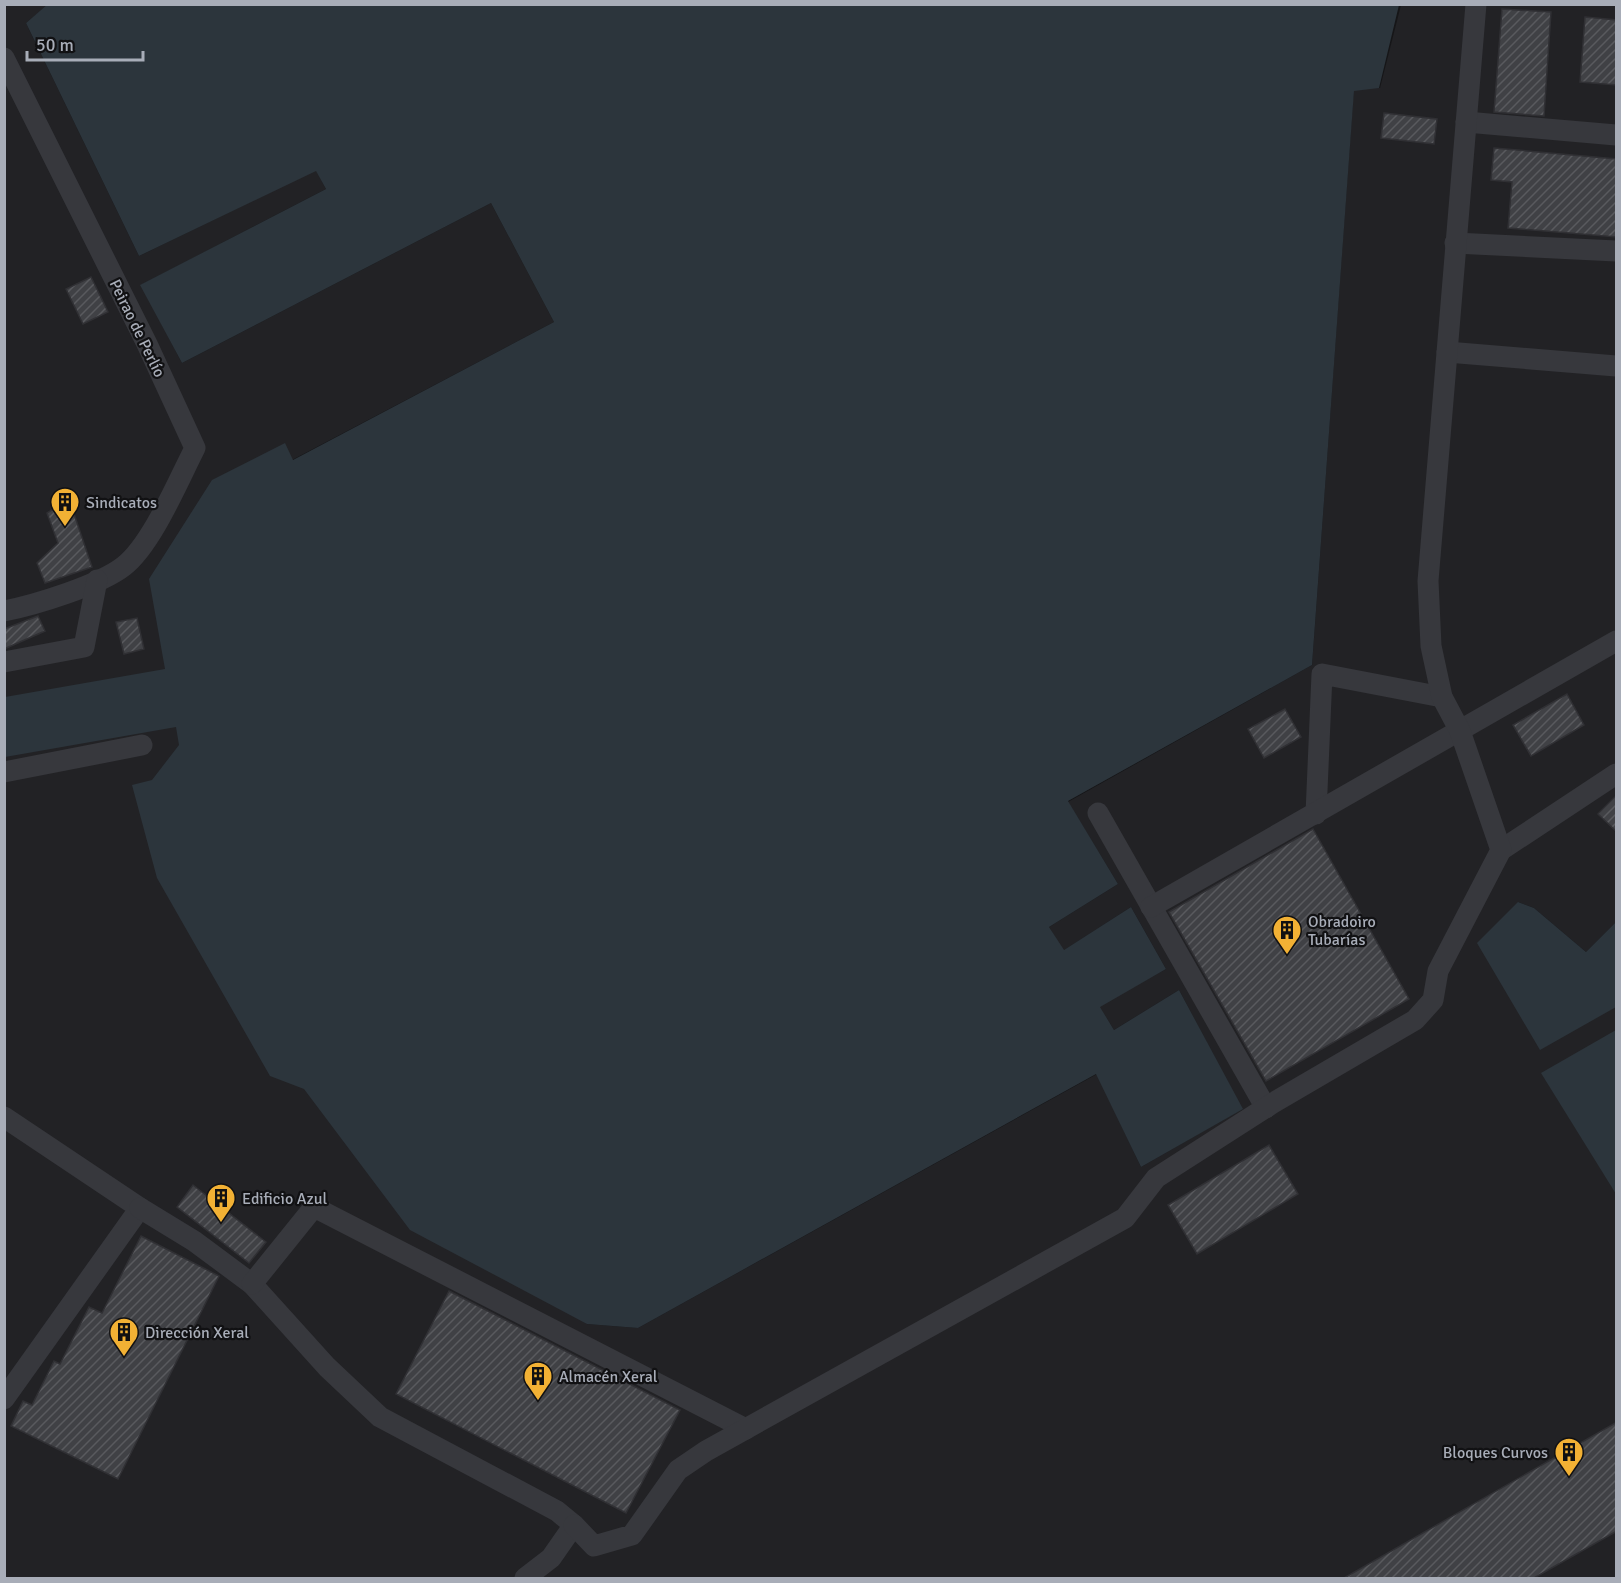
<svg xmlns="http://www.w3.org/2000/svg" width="1621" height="1583" font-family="Signika,sans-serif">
	<defs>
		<pattern id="building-hatch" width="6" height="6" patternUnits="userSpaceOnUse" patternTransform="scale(1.5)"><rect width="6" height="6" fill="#404145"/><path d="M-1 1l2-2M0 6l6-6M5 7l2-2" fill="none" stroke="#595a5e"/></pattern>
	</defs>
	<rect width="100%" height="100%" fill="#161618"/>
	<polygon fill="#222225" points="5,5 48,5 26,23 139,256 316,170 326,189 141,285 182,363 491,203 554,322 292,460 284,443 304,1088 587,1324 638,1328 1097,1074 1141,1167 1242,1109 1179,990 1114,1030 1099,1006 1166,969 1131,907 1063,951 1049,927 1118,884 1068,802 1312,665 1354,87 1380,88 1401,5 1616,5 1616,922 1586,952 1534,908 1518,902 1616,1006 1616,1578 5,1578"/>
	<g fill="#2c353c">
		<polygon points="48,4 1399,5 1379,88 1354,91 1312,665 1068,801 1118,884 1049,927 1064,950 1131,907 1166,969 1100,1007 1114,1030 1179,990 1243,1109 1141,1167 1096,1074 638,1328 587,1324 410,1230 304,1089 270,1076 157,878 132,785 152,780 179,745 176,727 5,757 5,697 165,669 149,579 212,480 285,443 293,460 554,322 491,203 182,363 140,285 326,189 316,171 139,256 26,23"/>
		<polygon points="1518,902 1534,908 1586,952 1616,922 1616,1007 1540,1050 1477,943"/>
		<polygon points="1616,1030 1616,1194 1541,1073"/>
	</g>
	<g fill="url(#building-hatch)" stroke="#303034" stroke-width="1.5">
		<polygon points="1502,9 1551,12 1544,116 1494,112"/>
		<polygon points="1585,17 1617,20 1617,85 1580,82"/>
		<polygon points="1384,113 1437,119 1434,144 1381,138"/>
		<polygon points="1494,148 1617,159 1617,237 1508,228 1512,182 1491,180"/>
		<polygon points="91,277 108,312 83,324 66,289"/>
		<polygon points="69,499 92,567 45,583 37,563 58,543 47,513"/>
		<polygon points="38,616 45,631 4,649 4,629"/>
		<polygon points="137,618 144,649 124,654 116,622"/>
		<polygon points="1567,694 1584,725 1531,756 1513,725"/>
		<polygon points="1285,709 1301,737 1264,758 1248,729"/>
		<polygon points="1617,795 1617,832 1598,814"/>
		<polygon points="1313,829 1409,999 1266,1081 1169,912"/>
		<polygon points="1269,1145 1298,1194 1197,1254 1168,1205"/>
		<polygon points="193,1185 266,1242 249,1263 177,1207"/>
		<polygon points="141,1236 219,1276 118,1479 11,1426 23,1401 32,1405 54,1361 60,1364 89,1307 102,1313"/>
		<polygon points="449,1291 680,1410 626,1513 396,1394"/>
		<polygon points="1617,1422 1617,1531 1534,1578 1344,1578"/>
	</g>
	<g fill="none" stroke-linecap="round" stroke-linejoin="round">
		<g stroke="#37383d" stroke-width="21">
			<path d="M4,58L147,344L195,448C178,481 152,544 124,566C100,585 35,605 4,611"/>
			<polyline points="1466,122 1616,135"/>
			<polyline points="1455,243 1616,251"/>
			<polyline points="1447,352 1616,366"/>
			<polyline points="4,662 84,647 97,580"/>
			<polyline points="4,772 142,745"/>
			<polyline points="1098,813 1266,1108"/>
			<polyline points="1316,814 1322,674 1442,697"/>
			<polyline points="1501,850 1616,774"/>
			<polyline points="1151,907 1616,641"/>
			<polyline points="4,1117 140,1208 4,1399"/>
			<polyline points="140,1208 194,1241 252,1284 327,1367 380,1417 557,1511 574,1525 551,1558 525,1578"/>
			<polyline points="252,1284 314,1207 746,1429"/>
			<polyline points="574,1525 594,1546 632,1535 678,1470 706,1451 1125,1218 1156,1178 1273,1103 1415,1020 1433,1000 1438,971 1501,850 1460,731 1442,697 1431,646 1428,581 1476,4"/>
		</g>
	</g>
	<defs>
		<g id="building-pin" transform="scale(1.5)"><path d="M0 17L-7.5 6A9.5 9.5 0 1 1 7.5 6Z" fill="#f2b134" stroke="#111113"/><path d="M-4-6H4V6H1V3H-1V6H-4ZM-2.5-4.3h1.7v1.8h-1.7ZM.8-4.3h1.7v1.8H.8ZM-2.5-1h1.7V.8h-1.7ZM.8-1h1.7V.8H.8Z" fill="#111"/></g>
	</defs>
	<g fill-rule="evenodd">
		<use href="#building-pin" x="65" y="502"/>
		<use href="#building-pin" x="1287" y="930"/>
		<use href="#building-pin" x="221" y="1198"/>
		<use href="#building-pin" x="124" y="1332"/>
		<use href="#building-pin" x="538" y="1376"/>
		<use href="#building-pin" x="1569" y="1452"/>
	</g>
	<g text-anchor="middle" stroke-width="4.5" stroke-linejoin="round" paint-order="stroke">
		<g font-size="16" fill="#a8adb8" stroke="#111113">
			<text transform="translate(138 328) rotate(64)" y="6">Peirao de Perlío</text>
		</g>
		<g font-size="16" fill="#a8adb8" stroke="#111113" text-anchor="start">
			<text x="86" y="508">Sindicatos</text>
			<text x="1308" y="927">Obradoiro<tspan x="1308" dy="18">Tubarías</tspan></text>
			<text x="242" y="1204">Edificio Azul</text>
			<text x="145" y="1338">Dirección Xeral</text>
			<text x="559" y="1382">Almacén Xeral</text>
			<text x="1548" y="1458" text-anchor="end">Bloques Curvos</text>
		</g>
	</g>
	<rect width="1621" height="1583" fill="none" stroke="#a8adb8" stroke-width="12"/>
	<path d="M27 51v9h116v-9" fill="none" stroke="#a8adb8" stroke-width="3"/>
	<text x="36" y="51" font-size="18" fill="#a8adb8" stroke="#111113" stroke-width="4.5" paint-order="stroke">50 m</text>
</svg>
